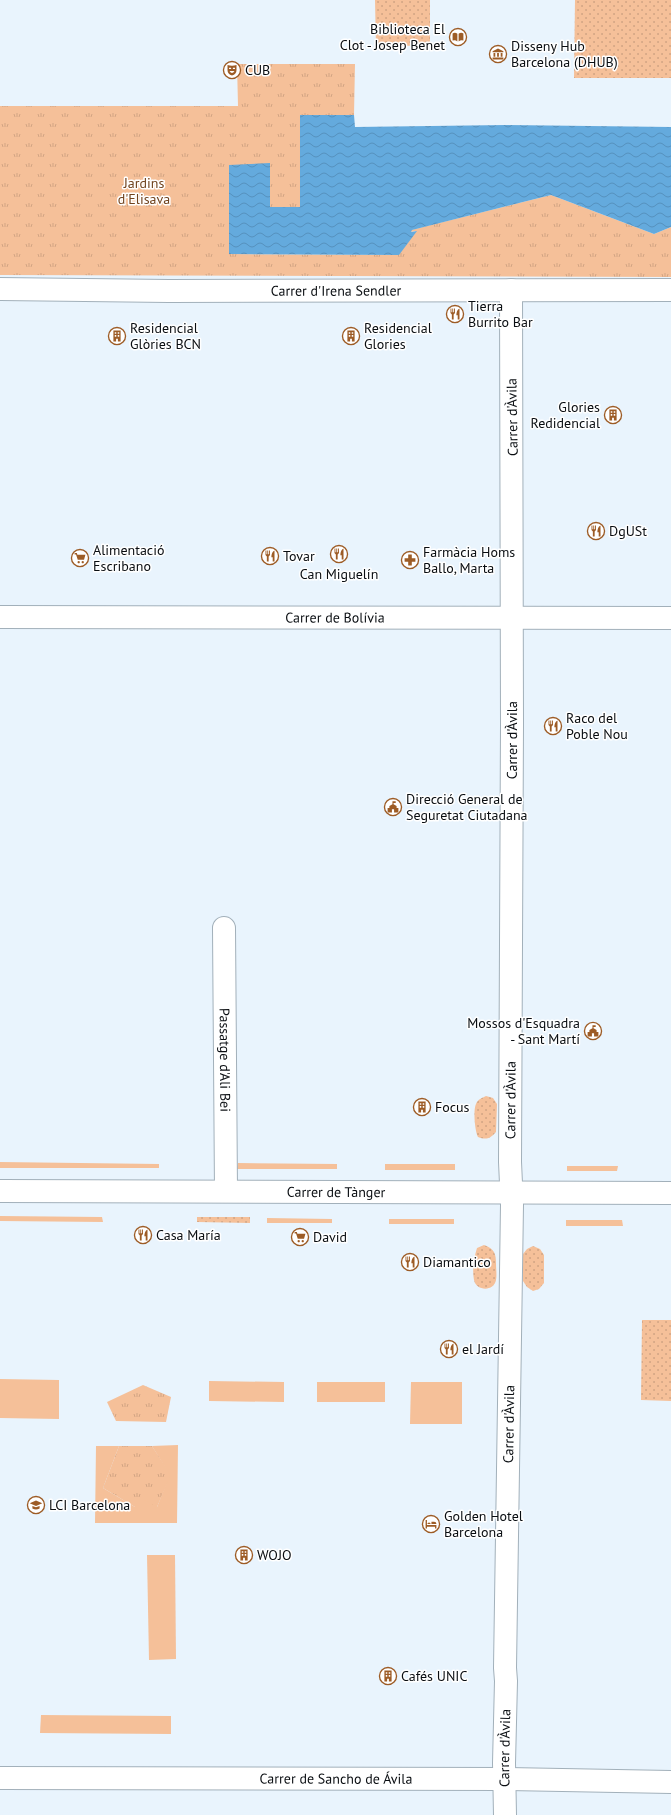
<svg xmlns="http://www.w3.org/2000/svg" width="671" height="1815" font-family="'PT Sans',sans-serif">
	<defs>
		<pattern id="grass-dots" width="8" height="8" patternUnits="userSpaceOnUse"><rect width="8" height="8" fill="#f5c099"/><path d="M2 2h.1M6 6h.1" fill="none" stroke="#d1a483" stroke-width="1.8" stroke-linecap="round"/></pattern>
		<pattern id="park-tufts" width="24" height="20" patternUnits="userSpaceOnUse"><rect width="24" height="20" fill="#f5c099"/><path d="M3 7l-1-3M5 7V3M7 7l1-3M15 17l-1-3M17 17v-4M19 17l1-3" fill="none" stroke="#d1a483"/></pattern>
		<pattern id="water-waves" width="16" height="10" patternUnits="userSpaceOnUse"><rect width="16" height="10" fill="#64aadd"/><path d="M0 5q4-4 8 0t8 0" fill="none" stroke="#5591bd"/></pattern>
	</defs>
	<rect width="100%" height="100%" fill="#e9f4fd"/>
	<g fill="url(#grass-dots)">
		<polygon points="375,0 430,0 430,45 376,47"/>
		<polygon points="575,0 671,0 671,78 574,78"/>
		<path d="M486,1096L493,1098L497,1104L496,1132C490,1139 486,1140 478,1137C475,1131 473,1110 476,1104C478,1099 482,1098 486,1096Z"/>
		<polygon points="197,1217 250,1217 250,1223 197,1222"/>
		<path d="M484,1245C495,1249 496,1254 496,1264C496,1269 497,1275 496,1280C494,1292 476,1291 474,1280C472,1270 474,1257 477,1248Z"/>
		<polygon points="533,1246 540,1249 544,1255 544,1283 539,1289 533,1291 527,1287 523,1281 523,1254 527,1249"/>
		<polygon points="671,1305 671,1401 641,1400 642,1320 671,1320"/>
	</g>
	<g fill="url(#park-tufts)">
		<polygon points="237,64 355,64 354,115 300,115 300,207 270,207 229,254 398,255 416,231 410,232 411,230 551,195 654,234 671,227 671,277 0,275 0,106 238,106"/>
		<polygon points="143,1385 171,1397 166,1422 116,1421 107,1402"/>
		<polygon points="119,1446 152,1446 171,1475 157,1507 135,1507 103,1488"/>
	</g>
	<g fill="#f5c099">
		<polygon points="0,1162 159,1164 159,1168 0,1168"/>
		<polygon points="238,1163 337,1164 337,1169 237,1169"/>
		<rect x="385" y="1164" width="70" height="6"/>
		<polygon points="567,1166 618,1166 617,1171 567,1171"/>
		<polygon points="0,1216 102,1217 103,1222 0,1221"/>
		<polygon points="267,1218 332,1219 332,1223 267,1223"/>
		<rect x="389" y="1219" width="65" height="5"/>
		<polygon points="566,1220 622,1220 623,1226 566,1226"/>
		<polygon points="0,1379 59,1380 59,1419 0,1418"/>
		<polygon points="209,1381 284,1382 284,1402 209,1401"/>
		<rect x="317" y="1382" width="68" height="20"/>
		<polygon points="411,1382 462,1382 462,1424 410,1424"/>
		<polygon points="178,1445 177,1523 95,1523 96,1446 119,1446 103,1488 135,1507 143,1499 157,1507 170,1475 152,1446"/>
		<polygon points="147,1555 175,1555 176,1659 149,1660"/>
		<polygon points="41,1715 171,1716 171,1734 40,1733"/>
	</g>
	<polygon fill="url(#water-waves)" points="300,115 354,115 355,127 506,125 671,127 671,227 654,234 551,195 412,230 411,232 417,231 399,255 229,254 229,165 270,163 270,207 300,207"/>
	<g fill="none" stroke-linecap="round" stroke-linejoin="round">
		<g stroke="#a2b0ba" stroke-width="24">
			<g id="minor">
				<path id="s1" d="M0,289L169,291L671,290"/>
				<path id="s2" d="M0,617L671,618"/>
				<path id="s3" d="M224,928L226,1191"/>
				<path id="s4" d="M0,1191L671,1193"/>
				<path id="s5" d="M0,1778L505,1779L671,1782"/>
				<path id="s6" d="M505,1815L504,1763L506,1681L505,1668L512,1205L510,1162C512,871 513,581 511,290"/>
			</g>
		</g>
		<use href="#minor" stroke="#fff" stroke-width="22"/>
	</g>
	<defs>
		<g id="library-ring" transform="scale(0.9)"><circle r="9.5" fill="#fff" stroke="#9d5c26" stroke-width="1.5"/><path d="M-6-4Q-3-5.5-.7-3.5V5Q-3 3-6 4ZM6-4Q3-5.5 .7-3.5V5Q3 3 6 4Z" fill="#9d5c26"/></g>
		<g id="museum-ring" transform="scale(0.9)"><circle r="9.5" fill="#fff" stroke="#9d5c26" stroke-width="1.5"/><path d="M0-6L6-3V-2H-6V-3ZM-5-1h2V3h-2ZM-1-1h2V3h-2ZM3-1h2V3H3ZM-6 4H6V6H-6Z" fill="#9d5c26"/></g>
		<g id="theatre-ring" transform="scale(0.9)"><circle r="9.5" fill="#fff" stroke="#9d5c26" stroke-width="1.5"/><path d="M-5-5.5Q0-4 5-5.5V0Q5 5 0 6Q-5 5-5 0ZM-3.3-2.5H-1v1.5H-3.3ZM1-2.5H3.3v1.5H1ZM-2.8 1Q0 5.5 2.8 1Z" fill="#9d5c26"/></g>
		<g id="restaurant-ring" transform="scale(0.9)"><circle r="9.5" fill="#fff" stroke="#9d5c26" stroke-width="1.5"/><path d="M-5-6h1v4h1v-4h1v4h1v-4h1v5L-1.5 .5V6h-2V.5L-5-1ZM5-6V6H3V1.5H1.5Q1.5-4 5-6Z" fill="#9d5c26"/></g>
		<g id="building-ring" transform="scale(0.9)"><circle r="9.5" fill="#fff" stroke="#9d5c26" stroke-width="1.5"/><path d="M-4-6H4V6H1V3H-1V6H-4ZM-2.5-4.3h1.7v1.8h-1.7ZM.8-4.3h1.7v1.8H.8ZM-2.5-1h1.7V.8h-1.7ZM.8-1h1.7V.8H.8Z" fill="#9d5c26"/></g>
		<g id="supermarket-ring" transform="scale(0.9)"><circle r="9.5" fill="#fff" stroke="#9d5c26" stroke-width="1.5"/><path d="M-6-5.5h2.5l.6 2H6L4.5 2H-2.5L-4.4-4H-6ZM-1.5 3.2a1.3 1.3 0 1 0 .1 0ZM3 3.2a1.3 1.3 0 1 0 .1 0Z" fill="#9d5c26"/></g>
		<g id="pharmacy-ring" transform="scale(0.9)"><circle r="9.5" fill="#fff" stroke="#9d5c26" stroke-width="1.5"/><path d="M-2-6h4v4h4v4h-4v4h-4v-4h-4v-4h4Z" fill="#9d5c26"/></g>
		<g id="civic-ring" transform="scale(0.9)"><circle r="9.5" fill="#fff" stroke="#9d5c26" stroke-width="1.5"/><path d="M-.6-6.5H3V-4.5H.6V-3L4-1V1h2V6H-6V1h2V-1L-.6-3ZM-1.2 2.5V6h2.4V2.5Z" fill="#9d5c26"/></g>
		<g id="university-ring" transform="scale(0.9)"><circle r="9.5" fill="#fff" stroke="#9d5c26" stroke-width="1.5"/><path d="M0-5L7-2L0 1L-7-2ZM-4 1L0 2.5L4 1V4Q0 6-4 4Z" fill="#9d5c26"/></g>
		<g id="hotel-ring" transform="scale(0.9)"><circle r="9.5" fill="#fff" stroke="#9d5c26" stroke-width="1.5"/><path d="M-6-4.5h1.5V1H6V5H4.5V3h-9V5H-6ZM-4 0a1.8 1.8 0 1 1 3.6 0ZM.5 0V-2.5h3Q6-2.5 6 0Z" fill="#9d5c26"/></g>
	</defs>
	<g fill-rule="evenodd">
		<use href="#library-ring" x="458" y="37"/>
		<use href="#museum-ring" x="498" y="54"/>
		<use href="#theatre-ring" x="232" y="70"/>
		<use href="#restaurant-ring" x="455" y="314"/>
		<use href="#building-ring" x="117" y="336"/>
		<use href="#building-ring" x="351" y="336"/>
		<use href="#building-ring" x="613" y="415"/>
		<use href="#restaurant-ring" x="596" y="531"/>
		<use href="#restaurant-ring" x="339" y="554"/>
		<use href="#restaurant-ring" x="270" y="556"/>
		<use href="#supermarket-ring" x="80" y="558"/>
		<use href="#pharmacy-ring" x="410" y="560"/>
		<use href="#restaurant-ring" x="553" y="726"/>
		<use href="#civic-ring" x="393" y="807"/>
		<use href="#civic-ring" x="593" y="1031"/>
		<use href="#building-ring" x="422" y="1107"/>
		<use href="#restaurant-ring" x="143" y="1235"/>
		<use href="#supermarket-ring" x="300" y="1237"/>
		<use href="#restaurant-ring" x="410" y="1262"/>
		<use href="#restaurant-ring" x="449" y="1349"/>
		<use href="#university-ring" x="36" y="1505"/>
		<use href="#hotel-ring" x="431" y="1524"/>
		<use href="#building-ring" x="244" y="1555"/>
		<use href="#building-ring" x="388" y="1676"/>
	</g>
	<g text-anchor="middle" stroke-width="3" stroke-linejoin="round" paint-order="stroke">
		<g font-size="14" fill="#090d11" stroke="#fff" text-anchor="start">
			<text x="445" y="34" text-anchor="end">Biblioteca El<tspan x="445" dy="16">Clot - Josep Benet</tspan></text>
			<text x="511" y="51">Disseny Hub<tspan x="511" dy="16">Barcelona (DHUB)</tspan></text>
			<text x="245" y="75">CUB</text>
			<text x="468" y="311">Tierra<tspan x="468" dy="16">Burrito Bar</tspan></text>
			<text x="130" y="333">Residencial<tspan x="130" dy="16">Glòries BCN</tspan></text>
			<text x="364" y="333">Residencial<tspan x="364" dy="16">Glories</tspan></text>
			<text x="600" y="412" text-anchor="end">Glories<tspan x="600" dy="16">Redidencial</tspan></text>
			<text x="609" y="536">DgUSt</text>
			<text x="93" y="555">Alimentació<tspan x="93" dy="16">Escribano</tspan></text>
			<text x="423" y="557">Farmàcia Homs<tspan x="423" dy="16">Ballo, Marta</tspan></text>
			<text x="283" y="561">Tovar</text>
			<text x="339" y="579" text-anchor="middle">Can Miguelín</text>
			<text x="566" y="723">Raco del<tspan x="566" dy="16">Poble Nou</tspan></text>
			<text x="406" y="804">Direcció General de<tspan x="406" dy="16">Seguretat Ciutadana</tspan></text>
			<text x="580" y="1028" text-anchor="end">Mossos d'Esquadra<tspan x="580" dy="16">- Sant Martí</tspan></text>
			<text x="435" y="1112">Focus</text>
			<text x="156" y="1240">Casa María</text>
			<text x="313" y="1242">David</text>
			<text x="423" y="1267">Diamantico</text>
			<text x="462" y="1354">el Jardí</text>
			<text x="49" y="1510">LCI Barcelona</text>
			<text x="444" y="1521">Golden Hotel<tspan x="444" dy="16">Barcelona</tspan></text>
			<text x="257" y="1560">WOJO</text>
			<text x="401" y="1681">Cafés UNIC</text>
		</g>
		<g font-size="14" fill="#70431e" stroke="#fff">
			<text x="144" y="188">Jardins<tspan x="144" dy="16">d'Elisava</tspan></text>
		</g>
		<g font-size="14" fill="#090d11" stroke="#fff">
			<text dy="5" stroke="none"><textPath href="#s1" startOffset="336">Carrer d'Irena Sendler</textPath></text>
			<text transform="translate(512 417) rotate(-91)" y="5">Carrer d'Àvila</text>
			<text dy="5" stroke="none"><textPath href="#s2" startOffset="335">Carrer de Bolívia</textPath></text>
			<text dy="5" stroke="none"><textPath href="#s6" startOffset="1075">Carrer d'Àvila</textPath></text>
			<text dy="5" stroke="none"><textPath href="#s3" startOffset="132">Passatge d'Ali Bei</textPath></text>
			<text dy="5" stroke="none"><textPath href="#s6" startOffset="715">Carrer d'Àvila</textPath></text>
			<text dy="5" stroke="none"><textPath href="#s4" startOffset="336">Carrer de Tànger</textPath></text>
			<text dy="5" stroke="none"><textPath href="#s6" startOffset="391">Carrer d'Àvila</textPath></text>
			<text dy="5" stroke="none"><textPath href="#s6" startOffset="67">Carrer d'Àvila</textPath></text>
			<text dy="5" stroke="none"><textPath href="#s5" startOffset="336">Carrer de Sancho de Ávila</textPath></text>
		</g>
	</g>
</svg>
